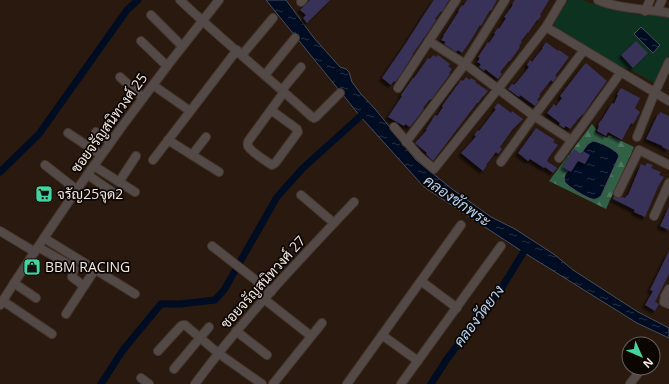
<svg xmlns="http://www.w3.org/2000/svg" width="669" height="384" font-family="'Open Sans',Sarabun,sans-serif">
	<defs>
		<pattern id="forest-firs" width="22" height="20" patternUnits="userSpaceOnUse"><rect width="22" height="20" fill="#306046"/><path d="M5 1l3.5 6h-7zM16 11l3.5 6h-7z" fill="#4e7760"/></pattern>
		<pattern id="water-ripples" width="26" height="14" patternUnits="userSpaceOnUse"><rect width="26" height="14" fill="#000c21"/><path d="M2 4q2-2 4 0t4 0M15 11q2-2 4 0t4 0" fill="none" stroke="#262f41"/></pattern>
		<filter id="shadow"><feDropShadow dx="-3" dy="3" stdDeviation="1" flood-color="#0009"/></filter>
	</defs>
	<rect width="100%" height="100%" fill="#29190e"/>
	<polygon fill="url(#forest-firs)" points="592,124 596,129 595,132 607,138 609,135 634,147 606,209 549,181"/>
	<polygon fill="#0d3320" points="568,0 582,0 590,3 632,14 669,17 669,56 656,84 635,72 613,63 596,54 556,29 553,24"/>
	<g fill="url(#water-ripples)" stroke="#494e5a">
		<polygon points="266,0 286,0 314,38 340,67 346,69 349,72 352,82 361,94 376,110 416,160 452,189 491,217 515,229 555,255 573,270 638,312 669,328 669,338 637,323 523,252 424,187 360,116"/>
		<polygon points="641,27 660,45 653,53 634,34"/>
		<path d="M593,141C600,142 617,150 619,156L601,196C598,198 596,200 592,199C587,198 567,186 565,182C564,179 564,178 565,175L588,144Z"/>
	</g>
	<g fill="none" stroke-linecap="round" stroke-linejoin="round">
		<g stroke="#000c21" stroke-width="7">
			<polyline points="0,172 39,134 127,10 138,0"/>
			<polyline points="101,384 123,350 161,304 180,304 215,300 224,290 277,197 303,168 364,113"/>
			<polyline points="431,384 447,359 501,289 526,248"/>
		</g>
	</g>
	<g fill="#383259" filter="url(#shadow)">
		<polygon points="310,0 330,0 307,23 303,18 306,15 300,10"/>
		<polygon points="434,0 449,0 442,12 441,11 435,19 436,20 429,31 412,55 413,55 399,77 395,82 394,81 391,85 382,78 406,43 427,10"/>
		<polygon points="467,0 497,0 491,11 490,10 481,26 480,25 471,40 462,53 458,50 456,52 444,44 446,42 441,40 444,36 443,36 459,11 458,11 462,5 463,6"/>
		<polygon points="515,0 549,0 540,15 541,16 538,20 537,20 528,33 528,32 521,41 522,42 519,46 520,47 510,61 509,61 500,72 502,74 498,79 485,69 484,71 479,67 481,64 477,62 480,58 478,57 488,42 489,43 495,34 494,33 498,28 499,29 506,18 504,17 513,5 512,4"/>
		<polygon points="636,41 648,53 633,68 621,55"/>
		<polygon points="546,42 558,51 559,50 569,57 555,76 557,77 556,78 553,82 551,80 539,95 540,96 537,100 539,101 535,106 520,95 519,97 508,89 512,84 514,85 517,82 529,67 527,65 530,60 532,62 535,58 543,48 542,48"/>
		<polygon points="433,55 436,57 438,55 450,64 448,66 452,69 449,73 450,74 431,100 430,99 423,108 424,109 410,127 405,124 404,126 388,117 402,96 401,95 413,78 414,78 428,58 430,59"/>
		<polygon points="586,63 607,81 596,96 583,115 583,114 579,118 570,129 566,126 564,128 559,125 560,123 547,113 554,104 556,106 562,98 560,96 583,66"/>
		<polygon points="466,77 470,80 471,78 476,81 475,82 488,91 483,97 483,96 478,103 477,103 433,161 426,154 427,153 415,143 427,130 426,129 432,120 435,115 437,116 443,107 442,106 461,80 463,81"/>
		<polygon points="621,88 640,98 635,108 640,112 633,124 631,123 622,140 608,132 606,136 597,131 599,126 598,125 601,120 601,121 612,103 614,104 618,95 617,94"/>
		<polygon points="498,103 511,113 512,111 523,119 512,130 500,147 502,149 498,154 496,152 493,156 486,165 487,165 483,171 461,153 473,140 476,136 474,135 478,130 479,131 496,109 494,108"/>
		<polygon points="660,112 669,116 669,150 662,147 663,146 646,139 658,114 659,115"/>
		<polygon points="536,128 555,140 553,142 558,145 549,157 547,161 557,168 553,173 545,167 544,168 530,159 528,161 518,153"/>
		<polygon points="574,149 582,154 583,151 590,155 585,164 578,161 571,172 563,167"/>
		<polygon points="647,163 653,165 651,168 661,172 659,175 664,177 658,187 645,217 634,212 635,210 613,199 614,196 618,198 622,197 625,198 627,195 628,195 641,164 645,166"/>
		<polygon points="669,207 669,230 660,226"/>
		<polygon points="669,251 669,274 655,302 659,304 655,311 645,305 653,291 650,290"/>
	</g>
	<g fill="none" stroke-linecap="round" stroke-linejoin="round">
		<g stroke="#45362b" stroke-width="10">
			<g id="minor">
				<path d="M180,0C222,40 268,77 312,117L314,118L316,117L340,93"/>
				<path d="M598,0C620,9 645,9 669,13"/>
				<polyline points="301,2 303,0"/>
				<polyline points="645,11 650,0"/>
				<polyline points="657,11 662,0"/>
				<polyline points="151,15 182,46"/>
				<polyline points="546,27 669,101"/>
				<polyline points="141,41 167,66"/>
				<polyline points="429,41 465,64 534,116 571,140"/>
				<polyline points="242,55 273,18"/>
				<polyline points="265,75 295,38"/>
				<polyline points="120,77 143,98"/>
				<polyline points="153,85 190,111"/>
				<polyline points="398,88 456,0"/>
				<polyline points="282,90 301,67"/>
				<path d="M271,110L297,129L298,132L276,162L274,164L272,165C266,161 251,152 248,146C247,143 248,142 249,140L284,92"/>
				<polyline points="394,127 419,156 434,169 498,89 546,27 562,0"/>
				<polyline points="96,132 110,142"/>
				<polyline points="68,133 101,155"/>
				<polyline points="637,137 655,92 669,62"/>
				<polyline points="168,140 219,172"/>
				<polyline points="406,142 465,64 505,0"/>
				<polyline points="192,155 206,137"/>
				<polyline points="559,158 621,72"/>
				<polyline points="153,160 237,50"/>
				<polyline points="501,162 534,116 584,50"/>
				<polyline points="45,165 77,190"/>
				<polyline points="94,166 135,192"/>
				<polyline points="88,175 117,195"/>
				<polyline points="119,182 136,156"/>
				<polyline points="618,193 639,150 669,165"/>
				<polyline points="301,195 334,223"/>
				<polyline points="654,216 669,183"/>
				<polyline points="0,231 35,252"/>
				<polyline points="44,238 135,294"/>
				<polyline points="212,246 271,292"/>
				<polyline points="38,247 73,267 74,269 72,277 84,286"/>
				<polyline points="421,281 457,308"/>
				<polyline points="14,283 36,298"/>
				<polyline points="669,289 665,296 664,302 669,304"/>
				<polyline points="264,299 311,336"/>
				<polyline points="3,301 52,334"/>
				<path d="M0,305C67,200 140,98 219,0"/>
				<polyline points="66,314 94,271"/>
				<polyline points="236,331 267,355"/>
				<polyline points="382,335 418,361"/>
				<polyline points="158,351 181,326 183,325 185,325 218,353 262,384"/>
				<polyline points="174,369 209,327"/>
				<polyline points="141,378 149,384"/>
				<path d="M195,384C243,319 299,260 354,202"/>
				<polyline points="273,384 322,323"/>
				<polyline points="347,384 461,225"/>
				<polyline points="401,384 501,246"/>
				<polyline points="630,384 642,368"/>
			</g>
		</g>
		<use href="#minor" stroke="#534947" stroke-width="8"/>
	</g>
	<defs>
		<g id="supermarket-square" transform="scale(0.9)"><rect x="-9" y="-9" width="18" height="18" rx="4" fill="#44d49f" stroke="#0c0603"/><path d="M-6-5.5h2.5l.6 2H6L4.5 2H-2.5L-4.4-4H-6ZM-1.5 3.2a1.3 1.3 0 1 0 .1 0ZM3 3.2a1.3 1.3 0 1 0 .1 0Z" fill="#111"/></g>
		<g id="shop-square" transform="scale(0.9)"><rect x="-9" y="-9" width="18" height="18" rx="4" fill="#44d49f" stroke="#0c0603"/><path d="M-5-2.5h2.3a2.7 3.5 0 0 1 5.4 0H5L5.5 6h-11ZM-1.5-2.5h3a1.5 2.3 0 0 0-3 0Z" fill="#111"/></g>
	</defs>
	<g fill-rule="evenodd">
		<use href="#supermarket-square" x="44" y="194"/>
		<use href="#shop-square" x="32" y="267"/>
	</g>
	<g text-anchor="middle" stroke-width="3.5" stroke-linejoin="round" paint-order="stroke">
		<g font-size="14" fill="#f3e7e0" stroke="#0c0603">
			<text transform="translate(109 123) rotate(-54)" y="5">ซอยจรัญสนิทวงศ์ 25</text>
			<text transform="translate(263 282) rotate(-48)" y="5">ซอยจรัญสนิทวงศ์ 27</text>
		</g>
		<g font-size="14" fill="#f3e7e0" stroke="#0c0603" text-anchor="start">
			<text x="57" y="199">จรัญ25จุด2</text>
			<text x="45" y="272">BBM RACING</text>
		</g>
		<g font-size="15" font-style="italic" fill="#b2d2f4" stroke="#0c0603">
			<text transform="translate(457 201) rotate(35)" y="5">คลองชักพระ</text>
			<text transform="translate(479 316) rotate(-53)" y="5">คลองวัดยาง</text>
		</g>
	</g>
	<g transform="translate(641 356) rotate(135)"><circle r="19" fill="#0c0603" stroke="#68605b"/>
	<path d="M0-3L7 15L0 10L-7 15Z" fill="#44d49f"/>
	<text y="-6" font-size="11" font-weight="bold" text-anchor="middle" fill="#f3e7e0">N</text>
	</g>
</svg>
